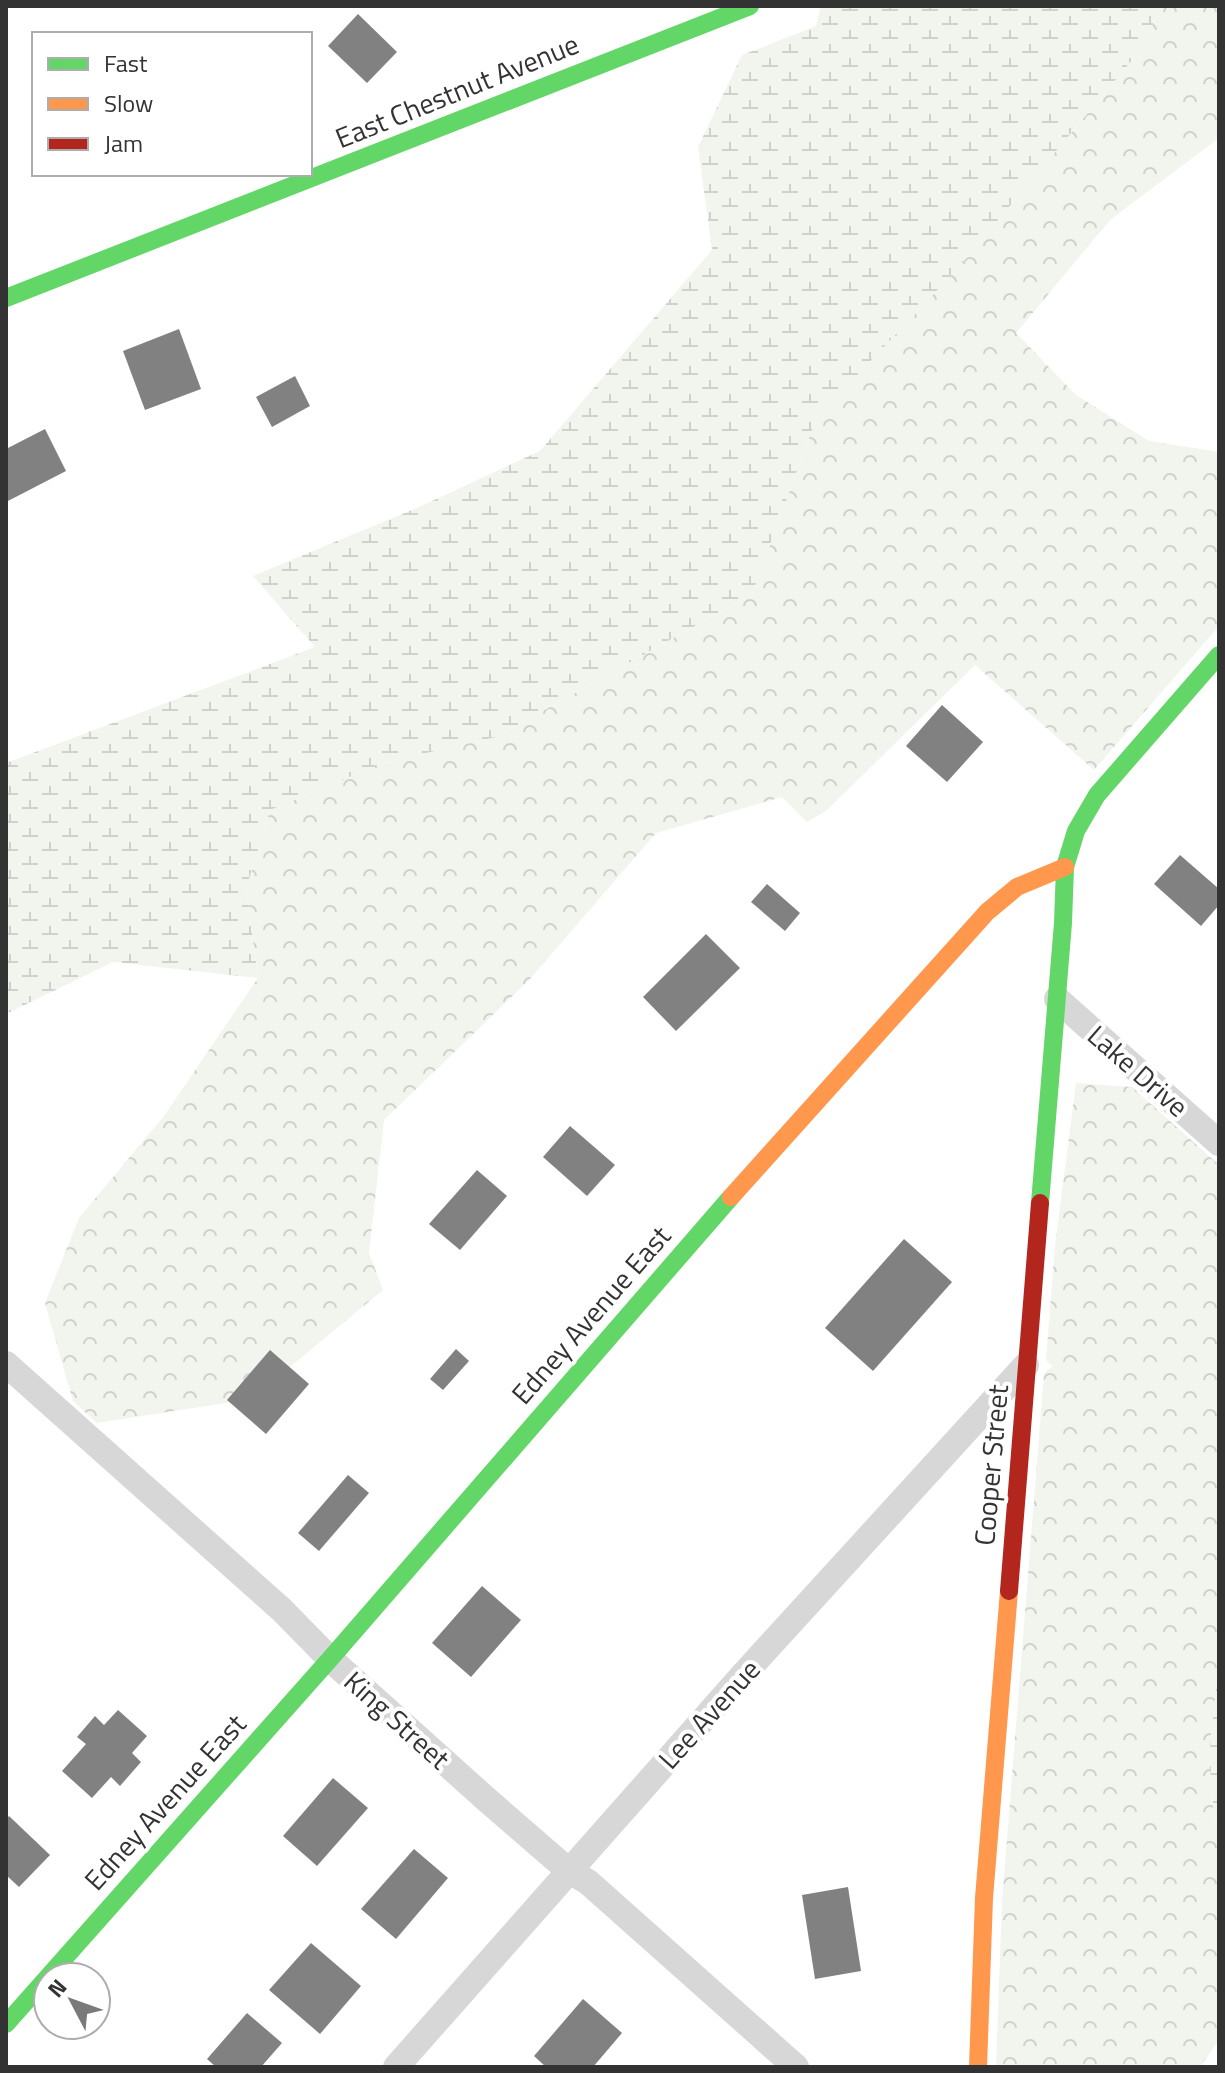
<svg xmlns="http://www.w3.org/2000/svg" width="1225" height="2073" font-family="'Titillium Web',sans-serif">
	<defs>
		<pattern id="forest-crowns" width="20" height="18" patternUnits="userSpaceOnUse" patternTransform="scale(2)"><rect width="20" height="18" fill="#f1f5ed"/><path d="M2 6a3 3 0 1 1 6 0M12 15a3 3 0 1 1 6 0" fill="none" stroke="#cfd2cc"/></pattern>
		<pattern id="wetland-marsh" width="20" height="14" patternUnits="userSpaceOnUse" patternTransform="scale(2)"><rect width="20" height="14" fill="#f1f5ed"/><path d="M1 5h8M5 5V1M11 12h8M15 12V8" fill="none" stroke="#cfd2cc"/></pattern>
	</defs>
	<rect width="100%" height="100%" fill="#fff"/>
	<g fill="url(#forest-crowns)">
		<polygon points="1161,6 1219,6 1219,138 1110,220 1016,333 1076,395 1149,441 1219,452 1219,626 1094,770 975,665 826,811 807,822 782,797 656,833 529,980 384,1120 369,1253 383,1290 251,1399 97,1423 73,1401 45,1303 79,1218 164,1116 258,978 246,889 270,810 383,763 496,737 752,594 816,419 958,268 1142,48"/>
		<polygon points="1076,1083 1132,1087 1219,1165 1219,1659 1209,1758 1215,1823 1219,1825 1219,2040 1200,2067 996,2067 1002,1902 1044,1374 1052,1366 1046,1360 1055,1246"/>
	</g>
	<g fill="url(#wetland-marsh)">
		<polygon points="821,6 1161,6 1142,48 958,268 816,419 752,594 496,737 383,763 270,810 246,889 258,978 113,962 6,1014 6,763 315,647 253,576 419,507 540,451 712,250 698,147 742,55 816,26"/>
		<polygon points="1219,1659 1219,1825 1215,1823 1209,1758"/>
	</g>
	<g fill="#818181">
		<polygon points="358,14 397,52 367,83 328,46"/>
		<polygon points="179,329 201,389 145,410 123,351"/>
		<polygon points="295,376 310,406 272,427 256,397"/>
		<polygon points="45,429 66,471 6,502 6,449"/>
		<polygon points="942,705 983,742 947,782 906,746"/>
		<polygon points="1180,855 1219,889 1219,905 1201,926 1154,884"/>
		<polygon points="767,884 800,913 785,931 751,902"/>
		<polygon points="706,934 740,968 676,1031 643,997"/>
		<polygon points="570,1126 615,1165 587,1196 543,1157"/>
		<polygon points="477,1170 507,1196 460,1250 429,1224"/>
		<polygon points="904,1239 952,1282 873,1371 825,1328"/>
		<polygon points="456,1349 469,1361 443,1390 430,1379"/>
		<polygon points="270,1350 309,1384 266,1434 227,1400"/>
		<polygon points="348,1475 369,1493 319,1551 298,1533"/>
		<polygon points="482,1586 521,1620 471,1677 432,1643"/>
		<polygon points="118,1710 147,1736 132,1753 141,1762 120,1786 111,1777 92,1798 62,1771 86,1744 77,1737 95,1716 104,1725"/>
		<polygon points="333,1778 368,1808 317,1866 283,1836"/>
		<polygon points="9,1816 50,1855 19,1887 6,1875 6,1820"/>
		<polygon points="414,1849 448,1878 396,1939 361,1909"/>
		<polygon points="848,1887 861,1971 815,1979 802,1895"/>
		<polygon points="311,1943 361,1986 320,2034 269,1990"/>
		<polygon points="583,1999 622,2033 593,2067 546,2067 534,2056"/>
		<polygon points="247,2013 282,2043 261,2067 216,2067 207,2059"/>
	</g>
	<g fill="none" stroke-linecap="round" stroke-linejoin="round">
		<g stroke="#d7d7d7" stroke-width="26">
			<polyline points="1057,999 1219,1143"/>
			<polyline points="6,1364 282,1610 330,1659 486,1799 569,1871 588,1882 796,2067"/>
			<polyline points="396,2067 741,1677 1026,1365"/>
		</g>
		<g stroke="#63d668" stroke-width="18">
			<polyline points="6,298 750,6"/>
			<polyline points="1040,1203 1063,923 1065,867 1076,831 1097,795 1219,655"/>
			<polyline points="6,2024 330,1659 731,1197"/>
		</g>
		<g stroke="#ff974d" stroke-width="18">
			<polyline points="731,1197 987,912 1017,887 1065,867"/>
			<polyline points="978,2067 984,1898 1009,1591"/>
		</g>
		<polyline stroke="#b3261e" stroke-width="18" points="1009,1591 1040,1203"/>
	</g>
	<g text-anchor="middle" stroke-width="8" stroke-linejoin="round" paint-order="stroke">
		<g font-size="28" fill="#333" stroke="#fff">
			<text transform="translate(457 91) rotate(-22)" y="10">East Chestnut Avenue</text>
			<text transform="translate(1138 1071) rotate(41)" y="10">Lake Drive</text>
			<text transform="translate(591 1315) rotate(-49)" y="10">Edney Avenue East</text>
			<text transform="translate(991 1465) rotate(-85)" y="10">Cooper Street</text>
			<text transform="translate(709 1714) rotate(-48)" y="10">Lee Avenue</text>
			<text transform="translate(397 1720) rotate(42)" y="10">King Street</text>
			<text transform="translate(165 1802) rotate(-48)" y="10">Edney Avenue East</text>
		</g>
	</g>
	<rect width="1225" height="2073" fill="none" stroke="#333333" stroke-width="16"/>
	<rect x="32" y="32" width="280" height="144" fill="#ffffff" stroke="#adadad" stroke-width="2"/>
	<rect x="48" y="58" width="40" height="12" fill="#63d668" stroke="#adadad" stroke-width="2"/>
	<text x="104" y="72" font-size="24" fill="#333333">Fast</text>
	<rect x="48" y="98" width="40" height="12" fill="#ff974d" stroke="#adadad" stroke-width="2"/>
	<text x="104" y="112" font-size="24" fill="#333333">Slow</text>
	<rect x="48" y="138" width="40" height="12" fill="#b3261e" stroke="#adadad" stroke-width="2"/>
	<text x="104" y="152" font-size="24" fill="#333333">Jam</text>
	<g transform="translate(72 2001) rotate(311)"><circle r="38" fill="#ffffff" stroke="#adadad" stroke-width="2"/>
	<path d="M0-6L14 30L0 20L-14 30Z" fill="#7a7a7a"/>
	<text y="-12" font-size="22" font-weight="bold" text-anchor="middle" fill="#333333">N</text>
	</g>
</svg>
